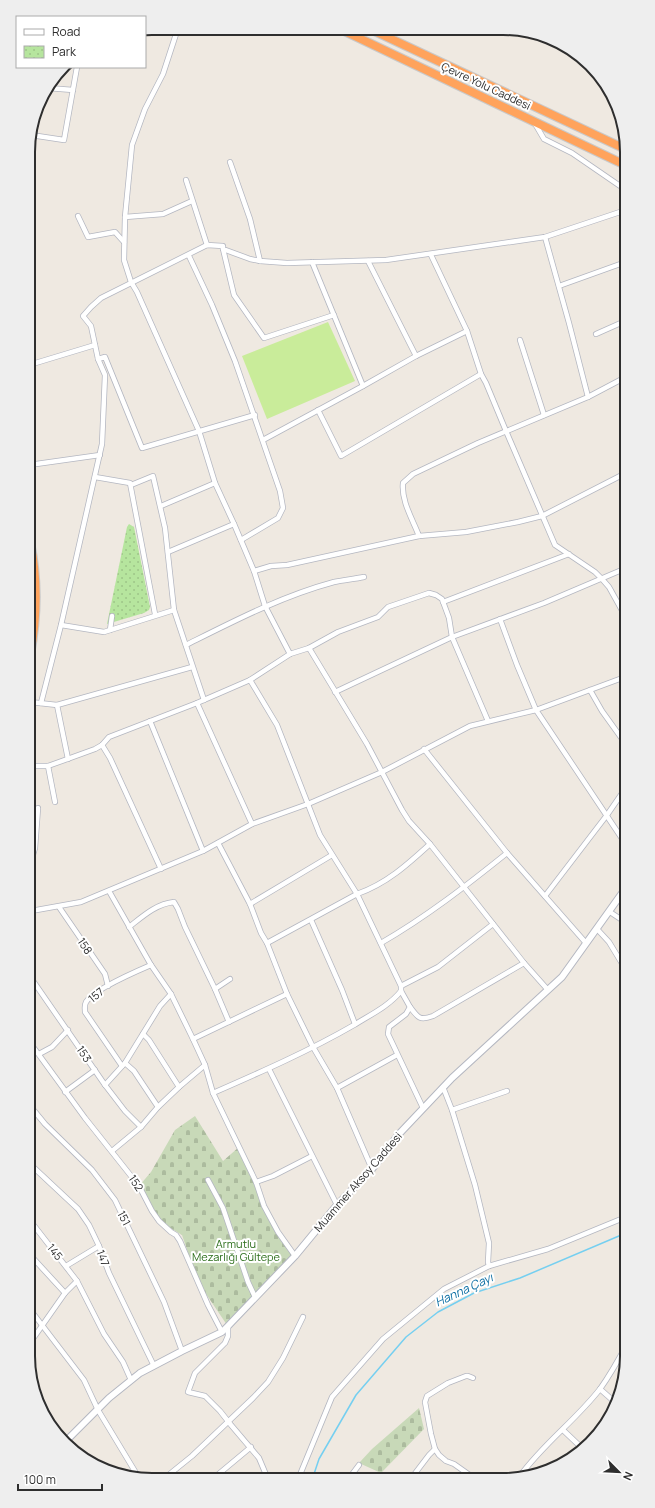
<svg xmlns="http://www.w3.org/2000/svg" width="655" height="1508" font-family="Manrope,sans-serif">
	<defs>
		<pattern id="cemetery-stones" width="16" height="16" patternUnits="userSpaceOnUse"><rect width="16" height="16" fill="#c8d9b8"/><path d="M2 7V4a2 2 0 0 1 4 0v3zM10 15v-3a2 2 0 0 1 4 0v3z" fill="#acbb9e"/></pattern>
		<pattern id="park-dots" width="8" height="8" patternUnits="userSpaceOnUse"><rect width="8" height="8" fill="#b6e59e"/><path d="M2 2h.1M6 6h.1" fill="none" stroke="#9dc588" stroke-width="1.8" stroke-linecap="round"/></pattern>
	</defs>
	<rect width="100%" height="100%" fill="#efe9e1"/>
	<g fill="url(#cemetery-stones)">
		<polygon points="195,1116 223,1161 239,1147 264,1206 295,1256 227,1325 198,1282 182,1235 159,1221 139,1186 151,1172 175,1130"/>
		<polygon points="419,1408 424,1429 381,1473 359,1463 372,1449"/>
	</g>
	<polygon fill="url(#park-dots)" points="129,524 134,527 150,607 149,610 144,613 107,624 127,527"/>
	<polygon fill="#c9ec9a" points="328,322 355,381 267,419 242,356"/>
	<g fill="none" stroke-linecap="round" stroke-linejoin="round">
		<polyline stroke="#75cff0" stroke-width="1.5" points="313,1477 319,1459 356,1395 406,1337 438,1312 474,1293 520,1278 626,1233"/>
		<g stroke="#b4b7c1" stroke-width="6">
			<g id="street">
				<polyline points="178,28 163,74 145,109 132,145 125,217 124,260 131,282 137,292 199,431 215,483 234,524 254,571 265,606 290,654"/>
				<polyline points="48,88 73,90"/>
				<polyline points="534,122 544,139 572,153 623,188"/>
				<polyline points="31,135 64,140 77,67"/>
				<polyline points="230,162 250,219 260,261"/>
				<polyline points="186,180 207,245"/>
				<polyline points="78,216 88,237 115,232 124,242"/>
				<polyline points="125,217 163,214 192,201"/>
				<polyline points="545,237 569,323 588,397"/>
				<polyline points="223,249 234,295 264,338 334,315"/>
				<polyline points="431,255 467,331 481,374 486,383 506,431 555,545 595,572 602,579 609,587 624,614"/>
				<polyline points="189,256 212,305 235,361 280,491 283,508 278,518 241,540"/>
				<polyline points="368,261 416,356"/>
				<polyline points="312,262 363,386"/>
				<polyline points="559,286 623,263"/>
				<polyline points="596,334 623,322"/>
				<polyline points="520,340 544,415"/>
				<polyline points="98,359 105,357 142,448 255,415"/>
				<polyline points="29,365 95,345"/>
				<path d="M624,378L588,397L478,443L413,474L403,483C401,501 413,520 419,536L466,532L518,522L542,516L624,474"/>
				<polyline points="318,410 341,456 481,374"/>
				<polyline points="263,440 363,386 416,356 467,331"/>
				<polyline points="29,465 100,455"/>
				<polyline points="95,477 130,483 155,614"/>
				<polyline points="131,485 153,476 165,528 174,610 204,700"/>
				<polyline points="161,506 215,483"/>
				<polyline points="168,552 234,524"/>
				<polyline points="254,571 271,566 287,565 419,536"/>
				<polyline points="443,602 569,554"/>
				<polyline points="500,619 517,665 536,710 625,843"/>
				<polyline points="61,625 104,632 174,610"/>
				<polyline points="110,630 112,616"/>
				<path d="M186,645C234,621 282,596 334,582C344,580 354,579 364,577"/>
				<polyline points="309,648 367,744 402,810 409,821 430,844 524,963 548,990"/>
				<polyline points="250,680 277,725 320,835 357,894 401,986 401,991 410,1007 406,1014 389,1027 388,1034 423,1108"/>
				<polyline points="590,690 602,711 625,743"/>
				<polyline points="335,692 452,637 544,603 624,569"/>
				<polyline points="30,702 57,705 192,667"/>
				<polyline points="41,703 61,625 102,444 105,375 98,359 91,326 83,316 91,307 101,298 207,245 223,246 223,249 250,259 260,261 287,263 386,260 545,237 623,211"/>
				<polyline points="197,703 252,824"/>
				<polyline points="57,705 68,759"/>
				<polyline points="150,721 203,851"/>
				<polyline points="102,745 110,758 161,869"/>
				<polyline points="424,749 507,853 586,943"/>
				<polyline points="30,766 48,766 95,749 102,745 109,737 197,703 250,680 290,654 309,648 338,632 378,617 388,607 429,593 436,595 442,599 449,618 452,637 488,721"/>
				<polyline points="48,766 55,802"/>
				<polyline points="218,843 250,904 261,933 267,943 287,994 313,1047 337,1088 372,1169"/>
				<polyline points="31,861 35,848 38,808"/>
				<polyline points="109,891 151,965 171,994 193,1039 205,1065 213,1093 256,1182 264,1206 278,1232 295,1256"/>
				<polyline points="545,896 607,815 625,789"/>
				<polyline points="250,904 332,855"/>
				<polyline points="59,907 105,974 108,986"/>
				<polyline points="31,911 81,902 203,851 252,824 308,804 382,772 470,726 536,710 625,677"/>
				<polyline points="610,912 622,920 625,920"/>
				<polyline points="311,920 342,990 355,1024"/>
				<path d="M129,927C143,916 156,904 174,902L178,909L185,927L215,989"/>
				<polyline points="597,929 609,942 626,970"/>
				<path d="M267,943L357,894C386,884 407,865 430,844"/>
				<path d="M381,943C426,917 466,886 507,853"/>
				<polyline points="31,978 105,1085 125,1111 141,1127"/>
				<polyline points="401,986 438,967 493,924"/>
				<path d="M410,1007C418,1018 420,1021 433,1016L524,963"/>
				<polyline points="229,1022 215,989 230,979"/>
				<polyline points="143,1034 149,1040 179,1087"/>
				<polyline points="193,1039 287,994"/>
				<polyline points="31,1044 85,1118 139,1186 152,1211 159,1221 171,1232 176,1235 180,1241 208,1305 222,1332"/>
				<polyline points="39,1054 52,1047 68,1030"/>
				<polyline points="125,1063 134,1071 158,1107"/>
				<path d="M122,1066L85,1012C85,1008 84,1006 86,1002C93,990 137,971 151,965"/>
				<polyline points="269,1069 337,1205"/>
				<polyline points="105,1085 125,1063 160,1006 171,994"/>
				<polyline points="443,1087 452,1110 475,1185 489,1243 488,1262 489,1266"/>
				<polyline points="337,1088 397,1055"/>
				<polyline points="65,1092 95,1070"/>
				<path d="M213,1093C261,1072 309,1051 354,1025C370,1015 389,1006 401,991"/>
				<polyline points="31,1107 45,1124 92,1170 115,1200 164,1302 182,1351"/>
				<polyline points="452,1110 507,1091"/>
				<polyline points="112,1151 141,1127 158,1107 179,1087 205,1065"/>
				<polyline points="31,1165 78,1209 89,1225 99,1246 109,1273 154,1366"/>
				<polyline points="208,1180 223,1208 248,1282 255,1297"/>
				<polyline points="256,1182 273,1176 312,1156"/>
				<polyline points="32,1223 77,1281"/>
				<polyline points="32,1257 65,1293"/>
				<polyline points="66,1266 99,1246"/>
				<polyline points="32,1312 84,1380 98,1410 139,1478"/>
				<polyline points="228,1326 228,1336 225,1343 195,1373 188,1392 205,1396 220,1411 231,1425 259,1458 267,1477"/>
				<polyline points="32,1340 65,1293 77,1281 104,1334 123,1362 131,1380"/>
				<polyline points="32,1367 37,1392 50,1418"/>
				<polyline points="600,1389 617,1404"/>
				<polyline points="563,1430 583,1449"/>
				<polyline points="413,1476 429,1455 435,1449"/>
				<polyline points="471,1476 454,1464 446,1461 439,1455 435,1449 431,1434 425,1402 427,1396 448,1383 466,1376 468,1376 473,1378"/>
				<path d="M520,1476C543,1444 576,1420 600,1389C610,1375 619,1359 627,1344"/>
				<polyline points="166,1477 192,1456 253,1398 268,1382 283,1358 303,1317"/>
				<polyline points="215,1477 251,1447"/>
				<polyline points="299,1477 332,1397 383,1339 444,1289 489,1266 548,1249 626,1217"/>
				<polyline points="350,1477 359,1465"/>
			</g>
		</g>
		<g stroke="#b4b7c1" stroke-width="8">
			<polyline id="secondary" points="64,1443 109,1398 140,1373 182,1351 222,1332 228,1326 295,1256 337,1205 372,1169 399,1134 452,1078 562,977 625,889"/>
		</g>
		<g stroke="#c9c9c9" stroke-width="10">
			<g id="highway">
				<polyline points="340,29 623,164"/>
				<polyline points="370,29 623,148"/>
				<path d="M30,542C38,579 37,618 30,655"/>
			</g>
		</g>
		<use href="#street" stroke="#fff" stroke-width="4.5"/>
		<use href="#secondary" stroke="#fff" stroke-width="6"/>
		<use href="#highway" stroke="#ffa35c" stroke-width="8"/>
	</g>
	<g text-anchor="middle" stroke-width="4" stroke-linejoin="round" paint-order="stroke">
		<g font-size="11" fill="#2e2e2e" stroke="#fff">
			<text transform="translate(486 86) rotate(25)" y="4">Çevre Yolu Caddesi</text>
			<text transform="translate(85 946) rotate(56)" y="4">158</text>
			<text transform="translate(96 995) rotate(-39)" y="4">157</text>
			<text transform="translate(84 1054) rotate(56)" y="4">153</text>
			<text transform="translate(358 1182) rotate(-49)" y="4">Muammer Aksoy Caddesi</text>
			<text transform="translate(136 1183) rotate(56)" y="4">152</text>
			<text transform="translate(124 1218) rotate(63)" y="4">151</text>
			<text transform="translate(55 1252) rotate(51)" y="4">145</text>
			<text transform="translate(103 1258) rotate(69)" y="4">147</text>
		</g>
		<g font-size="11" fill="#2c6e1b" stroke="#fff">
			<text x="236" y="1248">Armutlu<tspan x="236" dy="13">Mezarlığı Gültepe</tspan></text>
		</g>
		<g font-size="12" font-style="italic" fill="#0d6fa3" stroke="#fff">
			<text transform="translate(464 1290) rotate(-25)" y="4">Hanna Çayı</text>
		</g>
	</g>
	<path d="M0 0H655V1508H0ZM152 35H503A117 117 0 0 1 620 152V1356A117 117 0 0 1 503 1473H152A117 117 0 0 1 35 1356V152A117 117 0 0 1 152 35Z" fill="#eee" fill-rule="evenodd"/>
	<path fill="none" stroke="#2e2e2e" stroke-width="2" d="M152 35H503A117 117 0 0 1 620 152V1356A117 117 0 0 1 503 1473H152A117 117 0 0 1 35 1356V152A117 117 0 0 1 152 35Z"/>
	<rect x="16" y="16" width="130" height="52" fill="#ffffff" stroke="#ababab"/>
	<rect x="24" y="29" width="20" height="6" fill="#ffffff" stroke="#ababab"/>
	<text x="52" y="36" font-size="12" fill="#2e2e2e">Road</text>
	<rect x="24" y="46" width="20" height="12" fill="url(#park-dots)" stroke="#ababab"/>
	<text x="52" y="56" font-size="12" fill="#2e2e2e">Park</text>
	<g transform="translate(619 1472) rotate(114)" stroke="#ffffff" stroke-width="3" paint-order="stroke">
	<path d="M0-3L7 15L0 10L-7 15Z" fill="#2e2e2e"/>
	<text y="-6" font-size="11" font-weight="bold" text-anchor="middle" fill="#2e2e2e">N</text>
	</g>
	<path d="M18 1484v6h84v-6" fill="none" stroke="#2e2e2e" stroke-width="2"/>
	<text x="24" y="1484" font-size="12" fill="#2e2e2e" stroke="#ffffff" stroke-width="3" paint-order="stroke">100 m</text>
</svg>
